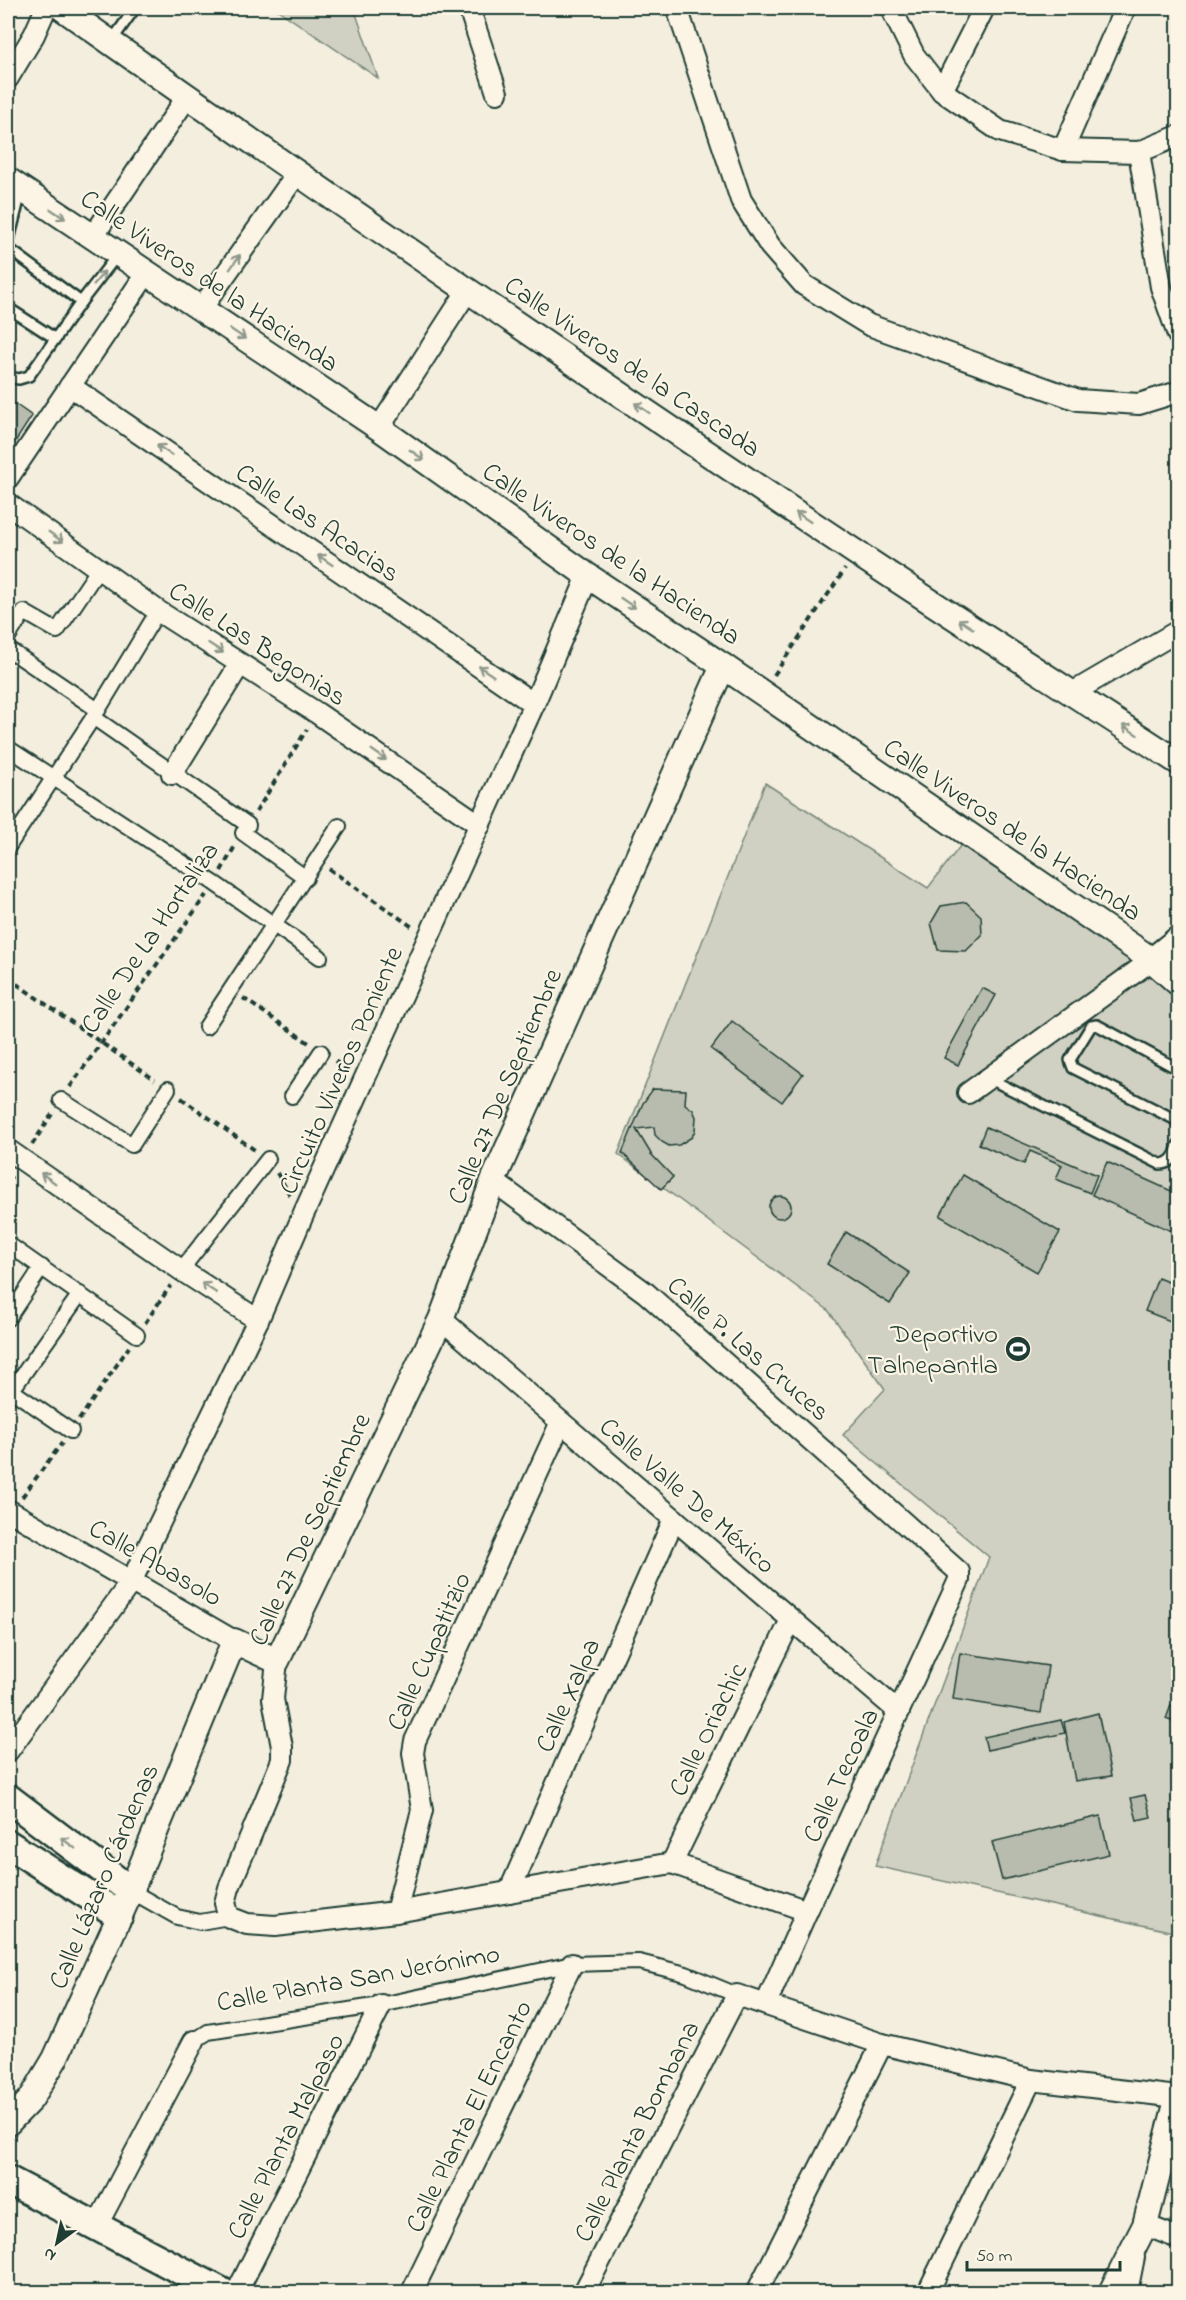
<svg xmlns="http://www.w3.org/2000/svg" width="1186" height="2300" font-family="'Indie Flower',sans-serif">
	<rect width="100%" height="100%" fill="#f3eede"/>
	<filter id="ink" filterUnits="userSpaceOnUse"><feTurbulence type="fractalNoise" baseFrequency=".0167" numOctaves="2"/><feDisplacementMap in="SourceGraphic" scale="12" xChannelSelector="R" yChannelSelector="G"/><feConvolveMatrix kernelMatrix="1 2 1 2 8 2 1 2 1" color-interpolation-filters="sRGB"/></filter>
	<g filter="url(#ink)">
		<g fill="#d0d1c2" stroke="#78877b" stroke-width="1.5">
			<polygon points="275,8 354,8 378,78"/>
			<polygon points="765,783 928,888 964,841 1178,992 1178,1933 875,1866 989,1557 843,1435 885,1389 828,1310 618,1154"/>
		</g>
		<g fill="#b8bcae" stroke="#1f3d34" stroke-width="1.5">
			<polygon points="8,399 32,416 8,453"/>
			<polygon points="966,902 981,916 982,935 966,951 938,950 931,923 941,906"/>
			<polygon points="982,988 996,995 958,1065 944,1058"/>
			<polygon points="732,1021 803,1074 782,1102 711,1049"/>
			<polygon points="653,1089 686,1090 685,1104 693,1110 696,1117 695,1130 692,1137 679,1145 669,1146 662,1142 655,1135 654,1127 636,1129 651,1154 673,1177 661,1189 622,1153 643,1103"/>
			<polygon points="986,1127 1097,1175 1090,1193 1056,1179 1062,1165 1030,1151 1024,1164 979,1144"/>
			<polygon points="1107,1162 1178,1194 1178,1234 1092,1195"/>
			<polygon points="963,1175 1060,1232 1037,1272 940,1216"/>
			<circle cx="780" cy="1207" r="11"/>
			<polygon points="846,1232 910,1273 890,1304 827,1264"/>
			<polygon points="1178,1241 1178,1270 1168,1265"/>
			<polygon points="1158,1278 1178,1286 1178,1324 1145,1311"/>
			<polygon points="960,1653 1048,1666 1041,1713 953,1699"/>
			<polygon points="1178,1655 1178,1681 1171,1679"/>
			<polygon points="1171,1705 1178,1708 1176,1723 1166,1719"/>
			<polygon points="1098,1713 1111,1776 1075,1781 1064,1722"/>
			<polygon points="1061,1720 1065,1733 987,1750 984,1737"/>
			<polygon points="1145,1795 1151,1817 1137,1820 1131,1798"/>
			<polygon points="1100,1816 1109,1854 1002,1880 992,1842"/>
		</g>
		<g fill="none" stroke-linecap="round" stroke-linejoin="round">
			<g stroke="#1f3d34" stroke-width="14">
				<g id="service">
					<polyline points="111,42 135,8"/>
					<polyline points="8,244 21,192"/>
					<polyline points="8,248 81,302"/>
					<polyline points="8,308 56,339"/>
					<polyline points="8,377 19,379 29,376 81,302 118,254"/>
					<polyline points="1178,1069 1097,1025 1091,1026 1070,1060 1073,1068 1178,1121"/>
					<path d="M988,1078L1160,1164C1171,1164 1176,1155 1178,1145"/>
				</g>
			</g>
			<g stroke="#1f3d34" stroke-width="18">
				<g id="pedestrian">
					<polyline points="8,637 24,612 57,631 100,567"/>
					<polyline points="8,649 98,710"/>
					<polyline points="93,717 248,825"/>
					<polyline points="8,748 214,883 320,957"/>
					<polyline points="243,833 306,878"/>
					<polyline points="8,847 98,710 158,611"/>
					<polyline points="206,1027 339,826"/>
					<polyline points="292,1096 321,1052"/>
					<polyline points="61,1100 132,1145 168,1089"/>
					<polyline points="8,1244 137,1335"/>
					<polyline points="181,1270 268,1159"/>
					<polyline points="8,1318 42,1267"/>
					<polyline points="8,1388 71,1431"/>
					<polyline points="12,1390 80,1294"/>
					<polyline points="131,1891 177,1917 200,1922 229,1917"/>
					<polyline points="194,2041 208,2032 381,2005 572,1964 639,1962 686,1974 737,1995"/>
				</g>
			</g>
			<g stroke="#1f3d34" stroke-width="24">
				<g id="minor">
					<polyline points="469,8 497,93"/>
					<polyline points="677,8 741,200 770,246 804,285 869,325 1078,400 1139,404 1178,392"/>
					<polyline points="891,8 914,55 942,91 1000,131 1063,150 1139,152 1178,136"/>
					<polyline points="8,78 34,35 46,8"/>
					<polyline points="942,91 984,8"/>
					<polyline points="1063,150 1125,8"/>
					<polyline points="1139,152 1161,287 1178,335"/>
					<polyline points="92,238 187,97"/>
					<polyline points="201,309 298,172"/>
					<polyline points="70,386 534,704"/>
					<polyline points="379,428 468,290"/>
					<polyline points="8,478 146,274"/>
					<polyline points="8,504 158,611 317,713 480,825"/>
					<polyline points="1072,693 1178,631"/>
					<polyline points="172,774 240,664"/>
					<polyline points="968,1093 1152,960"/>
					<polyline points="8,1150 181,1270 258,1320"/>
					<polyline points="493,1181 646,1293 959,1572 959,1580 807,1911 766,2004"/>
					<polyline points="441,1319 899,1712"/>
					<polyline points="8,1510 234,1641"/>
					<polyline points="277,1661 273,1699 282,1747 282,1760 229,1888 225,1903 229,1917 247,1924 275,1926 396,1912 672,1863 807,1911"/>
					<polyline points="8,1751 131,1582 258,1320 303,1215 534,704 588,576"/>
					<polyline points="672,1863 791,1620"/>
					<polyline points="509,1892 674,1519"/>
					<polyline points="396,1912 422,1810 413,1753 415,1741 561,1422"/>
					<polyline points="1145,2225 1178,2238"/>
					<polyline points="96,2227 194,2041"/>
					<polyline points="237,2292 381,2005"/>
					<polyline points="412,2292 572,1964"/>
					<polyline points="584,2292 737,1995 882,2044 1031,2080 1178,2097"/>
					<polyline points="757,2292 882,2044"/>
					<polyline points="928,2292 1031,2080"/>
					<polyline points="1127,2292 1134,2257"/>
				</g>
			</g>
			<g stroke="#1f3d34" stroke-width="28">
				<g id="tertiary">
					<path d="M62,8C323,193 588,374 855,552C962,623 1071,692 1178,762"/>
					<polyline points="8,180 379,428 588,576 723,666 1152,960 1178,983"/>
					<polyline points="1152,960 1178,939"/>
					<polyline points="8,2123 31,2099 55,2059 131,1891 234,1641 277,1661 441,1319 493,1181 723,666"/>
					<polyline points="1111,2292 1145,2225 1178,2096"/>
				</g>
			</g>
			<g stroke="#1f3d34" stroke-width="32">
				<g id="secondary">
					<polyline points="8,1798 131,1891"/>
					<polyline points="8,1844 119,1915"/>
					<polyline points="8,2180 222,2292"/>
				</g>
			</g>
			<g stroke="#1f3d34" stroke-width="4" stroke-dasharray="6 4.5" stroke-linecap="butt">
				<polyline points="774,675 845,569"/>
				<polyline points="256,812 307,729"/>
				<polyline points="329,869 414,928"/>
				<polyline points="221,871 235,846"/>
				<polyline points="8,978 155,1080"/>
				<polyline points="243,998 309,1043"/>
				<polyline points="335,1061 348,1071"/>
				<polyline points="70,1087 206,895"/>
				<polyline points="181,1098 256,1151"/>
				<polyline points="32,1145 52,1114"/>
				<polyline points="277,1173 290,1195"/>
				<polyline points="8,1181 13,1174"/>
				<polyline points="145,1323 171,1285"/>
				<polyline points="79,1420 129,1347"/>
				<polyline points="22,1497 62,1443"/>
			</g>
			<use href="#service" stroke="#fcf5e5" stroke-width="9"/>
			<use href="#pedestrian" stroke="#fcf5e5" stroke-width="14"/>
			<use href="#minor" stroke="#fcf5e5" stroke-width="20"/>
			<use href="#tertiary" stroke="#fcf5e5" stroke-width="24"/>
			<use href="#secondary" stroke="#fcf5e5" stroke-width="27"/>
		</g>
		<defs><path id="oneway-shaft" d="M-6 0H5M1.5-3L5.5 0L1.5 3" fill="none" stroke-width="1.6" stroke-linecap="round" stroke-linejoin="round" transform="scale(1.5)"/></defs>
		<g stroke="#8e998c">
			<use href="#oneway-shaft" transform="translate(58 214) rotate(34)"/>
			<use href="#oneway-shaft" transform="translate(235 262) rotate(-55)"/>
			<use href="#oneway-shaft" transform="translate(99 278) rotate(-51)"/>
			<use href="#oneway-shaft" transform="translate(238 334) rotate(34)"/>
			<use href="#oneway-shaft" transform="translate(642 408) rotate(-146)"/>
			<use href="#oneway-shaft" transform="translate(164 450) rotate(-146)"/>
			<use href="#oneway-shaft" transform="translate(417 455) rotate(35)"/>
			<use href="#oneway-shaft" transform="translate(803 517) rotate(-146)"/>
			<use href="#oneway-shaft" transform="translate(56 537) rotate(35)"/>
			<use href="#oneway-shaft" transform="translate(325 560) rotate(-146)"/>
			<use href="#oneway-shaft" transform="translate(628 603) rotate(34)"/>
			<use href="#oneway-shaft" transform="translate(966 624) rotate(-147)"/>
			<use href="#oneway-shaft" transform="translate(216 648) rotate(33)"/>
			<use href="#oneway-shaft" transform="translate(486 671) rotate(-146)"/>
			<use href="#oneway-shaft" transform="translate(1130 730) rotate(-147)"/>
			<use href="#oneway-shaft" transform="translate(379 755) rotate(35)"/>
			<use href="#oneway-shaft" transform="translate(48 1178) rotate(-145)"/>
			<use href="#oneway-shaft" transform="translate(209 1288) rotate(-147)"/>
			<use href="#oneway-shaft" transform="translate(68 1843) rotate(-143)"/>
		</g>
	</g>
	<defs>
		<g id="stadium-disc" transform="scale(1.35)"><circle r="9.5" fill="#1f3d34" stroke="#fcf5e5"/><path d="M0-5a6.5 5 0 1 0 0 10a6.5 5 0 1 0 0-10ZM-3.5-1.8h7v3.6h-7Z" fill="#fff"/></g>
	</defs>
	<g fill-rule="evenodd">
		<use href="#stadium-disc" x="1018" y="1349"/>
	</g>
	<g text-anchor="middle" stroke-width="4.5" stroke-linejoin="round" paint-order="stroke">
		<g font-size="27" fill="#1f3d34" stroke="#fcf5e5">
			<text transform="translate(210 280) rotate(34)" y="9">Calle Viveros de la Hacienda</text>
			<text transform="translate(633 366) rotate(34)" y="9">Calle Viveros de la Cascada</text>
			<text transform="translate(318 522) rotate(34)" y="9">Calle Las Acacias</text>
			<text transform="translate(612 553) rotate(34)" y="9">Calle Viveros de la Hacienda</text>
			<text transform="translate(258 643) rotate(33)" y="9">Calle Las Begonias</text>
			<text transform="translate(1013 829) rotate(34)" y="9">Calle Viveros de la Hacienda</text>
			<text transform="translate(149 937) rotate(-56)" y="9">Calle De La Hortaliza</text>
			<text transform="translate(340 1070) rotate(-66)" y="9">Circuito Viveros Poniente</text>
			<text transform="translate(504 1086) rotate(-67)" y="9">Calle 27 De Septiembre</text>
			<text transform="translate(749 1348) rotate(41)" y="9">Calle P. Las Cruces</text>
			<text transform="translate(688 1495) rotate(41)" y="9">Calle Valle De México</text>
			<text transform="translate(309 1529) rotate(-65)" y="9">Calle 27 De Septiembre</text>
			<text transform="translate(156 1562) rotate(30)" y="9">Calle Abasolo</text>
			<text transform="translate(428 1651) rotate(-66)" y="9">Calle Cupatitzio</text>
			<text transform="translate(567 1695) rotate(-66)" y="9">Calle Xalpa</text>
			<text transform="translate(707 1729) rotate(-64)" y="9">Calle Oriachic</text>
			<text transform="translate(840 1775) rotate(-65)" y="9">Calle Tecoala</text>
			<text transform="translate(103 1876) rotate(-67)" y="9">Calle Lázaro Cárdenas</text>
			<text transform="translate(358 1977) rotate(-10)" y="9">Calle Planta San Jerónimo</text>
			<text transform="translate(468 2116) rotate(-64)" y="9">Calle Planta El Encanto</text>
			<text transform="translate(636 2131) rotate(-63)" y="9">Calle Planta Bombana</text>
			<text transform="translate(285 2136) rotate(-63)" y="9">Calle Planta Malpaso</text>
		</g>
		<g font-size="27" fill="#1f3d34" stroke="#fcf5e5" text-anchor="end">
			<text x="998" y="1342">Deportivo<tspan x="998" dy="31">Talnepantla</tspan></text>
		</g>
	</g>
	<rect width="1186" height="2300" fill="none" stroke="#fcf5e5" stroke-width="30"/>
	<rect x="15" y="15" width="1156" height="2270" fill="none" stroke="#1f3d34" stroke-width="2" filter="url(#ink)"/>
	<g transform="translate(57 2243) rotate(213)" stroke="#fcf5e5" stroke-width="4.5" paint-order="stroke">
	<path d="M0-4.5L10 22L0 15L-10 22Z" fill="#1f3d34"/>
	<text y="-9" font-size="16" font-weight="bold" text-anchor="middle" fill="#1f3d34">N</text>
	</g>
	<path d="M967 2261v9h153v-9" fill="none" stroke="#1f3d34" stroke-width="3"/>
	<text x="976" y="2261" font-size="18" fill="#1f3d34" stroke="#fcf5e5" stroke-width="4.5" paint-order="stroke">50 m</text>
</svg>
